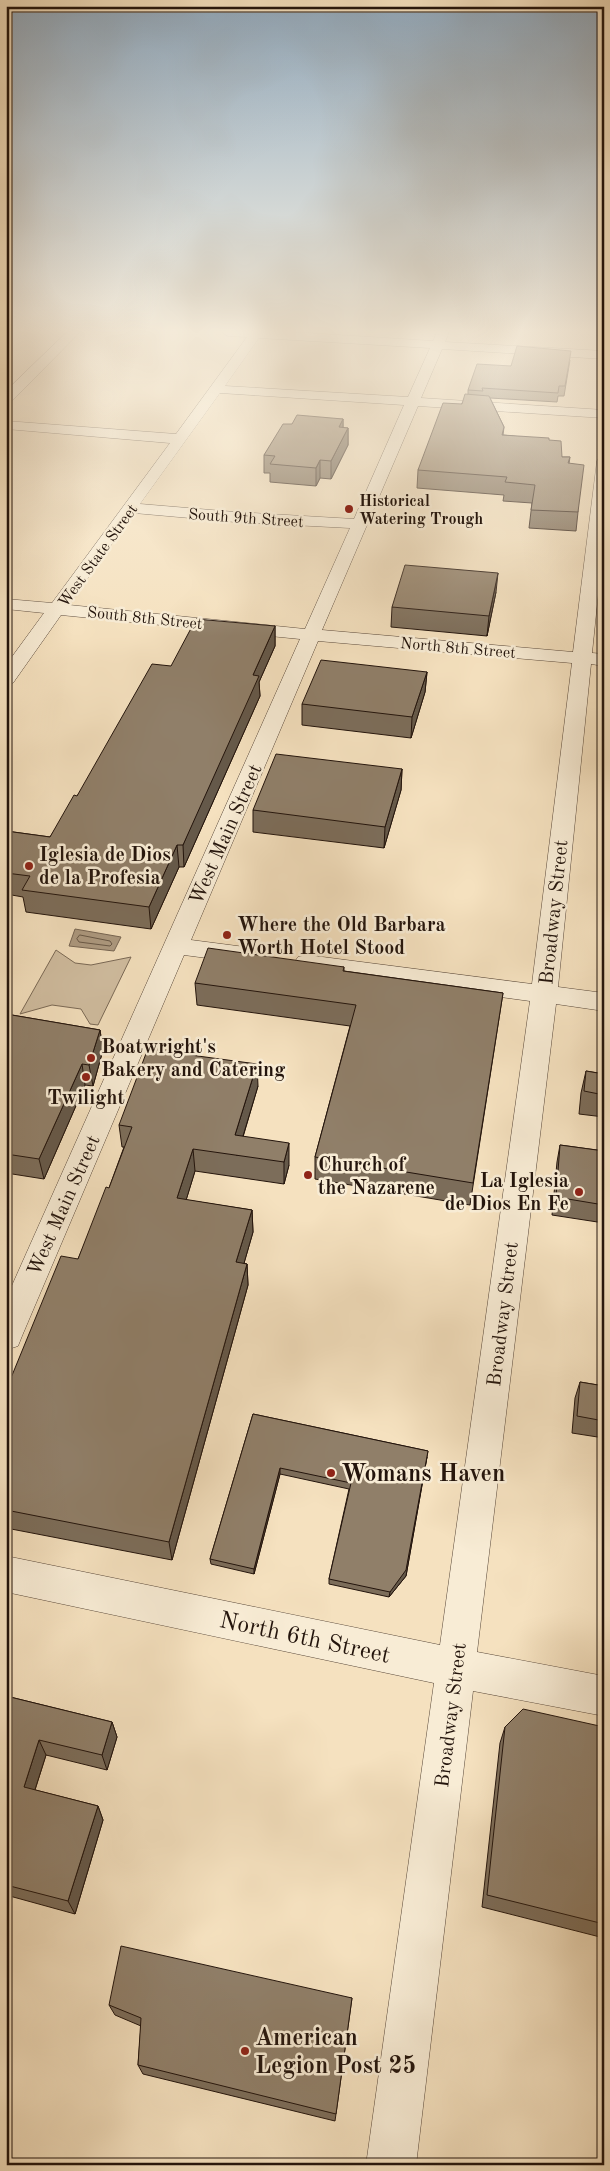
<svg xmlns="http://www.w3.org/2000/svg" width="610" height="2171" font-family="'Old Standard TT',serif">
	<rect width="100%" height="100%" fill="#f5e1bf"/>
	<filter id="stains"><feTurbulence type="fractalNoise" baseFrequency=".004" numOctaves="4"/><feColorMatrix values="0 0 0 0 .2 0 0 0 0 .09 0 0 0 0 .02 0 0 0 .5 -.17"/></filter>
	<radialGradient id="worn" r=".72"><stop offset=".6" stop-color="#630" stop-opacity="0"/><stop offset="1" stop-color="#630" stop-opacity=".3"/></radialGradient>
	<polygon fill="#d1bea1" stroke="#7a6956" points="56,950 75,963 91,965 131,957 98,1025 90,1024 81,1009 52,1005 20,1014"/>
	<polygon fill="#ae9b82" stroke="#766553" points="75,929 121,937 114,951 69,946"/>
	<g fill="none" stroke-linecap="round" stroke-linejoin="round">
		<polygon stroke="#685847" stroke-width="1" points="80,935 110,941 112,944 110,946 79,942 77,939"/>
		<g stroke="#584739" stroke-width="1">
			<g id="minor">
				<polygon points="67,332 80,332 11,402 6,403 6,391"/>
				<path d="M222,332H291L433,341L437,332H449L445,342L604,351V359L442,349L421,398L604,410V418L418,406L322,630L573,652L597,461L599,458L604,457V536L592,653L604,654V666L591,664L558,987L604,993V1011L556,1004L477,1652L604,1676V1716L473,1691L416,2165H366L434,1683L6,1592V1556L440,1645L530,1001L307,971L298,969L294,963L298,957L307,955L532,984L572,663L318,641L191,940L245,947L254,949L257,955L254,961L245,963L184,955L22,1336L18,1346L6,1350V1299L300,639L61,615L13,683L6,685V665L44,613L6,609V599L52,603L170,443L6,429V421L176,434L247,337L228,336ZM259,338L430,348L408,397L225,386ZM220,393L404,405L354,519L235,512L140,504ZM134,513L235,522L350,528L305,629L69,605Z"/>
			</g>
		</g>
		<use href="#minor" fill="#f8ecd5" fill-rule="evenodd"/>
	</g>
	<g fill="#7c6d5a" stroke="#23140c">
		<polygon points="570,360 564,396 558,396 557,402 490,398 504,427 503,435 549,440 562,457 570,457 569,464 578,512 576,531 529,528 532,503 503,501 504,495 417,488 418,470 468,394 468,390 511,366"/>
		<polygon points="343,419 343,428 348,428 348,445 331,479 320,478 316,486 270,482 270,473 264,473 264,455 292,424"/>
		<polygon points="496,592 487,636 391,627 392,607"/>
		<polygon points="275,626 275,646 259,682 260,696 184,867 179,867 151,929 26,912 23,897 6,894 6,831 50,837 77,796 171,666"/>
		<polygon points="427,672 425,692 411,738 302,725 302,704"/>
		<polygon points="402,769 401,790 384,848 253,832 253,810"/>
		<polygon points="344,967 344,971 503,993 470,1205 315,1179 315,1157 350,1026 197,1005 195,983"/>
		<polygon points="6,1014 100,1030 103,1050 93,1086 85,1085 44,1179 6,1173"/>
		<polygon points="185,1048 185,1055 258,1086 243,1137 289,1165 284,1184 195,1171 186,1200 252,1210 253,1232 244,1263 247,1264 248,1285 172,1560 6,1528 6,1390 78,1259 109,1188 124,1147 122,1147 119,1125"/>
		<polygon points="586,1071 604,1074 604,1117 579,1114 581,1093"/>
		<polygon points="560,1145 604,1151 604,1223 552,1215 557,1162"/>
		<polygon points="580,1382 604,1386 604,1438 572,1433 575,1398"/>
		<polygon points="253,1414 428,1451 406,1576 389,1597 329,1584 329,1579 349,1489 280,1474 254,1574 211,1564 210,1559"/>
		<polygon points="6,1696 112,1722 117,1737 107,1770 46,1755 35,1790 98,1806 103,1820 75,1914 6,1895"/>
		<polygon points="505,1727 604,1727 604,1938 482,1907 500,1743"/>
		<polygon points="352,1998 335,2121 143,2074 138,2065 141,2026 115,2015 109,2005"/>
	</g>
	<g fill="#65594a" stroke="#23140c">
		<polygon points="343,419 343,436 339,427"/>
		<polygon points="348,428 348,445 331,479 331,461"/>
		<polygon points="320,460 320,478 316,486 316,468"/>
		<polygon points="498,573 496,592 487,636 489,616"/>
		<polygon points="275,626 275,646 259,682 260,696 184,867 183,845 253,675"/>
		<polygon points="427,672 425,692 411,738 412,717"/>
		<polygon points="402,769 401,790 384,848 385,827"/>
		<polygon points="177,845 179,867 151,929 149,907"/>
		<polygon points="100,1030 103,1050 93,1086 89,1065"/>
		<polygon points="82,1064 85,1085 44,1179 39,1159"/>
		<polygon points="257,1064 258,1086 237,1156 235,1135"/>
		<polygon points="289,1143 289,1165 284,1184 284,1162"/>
		<polygon points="193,1149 195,1171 180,1220 177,1198"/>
		<polygon points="252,1210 253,1232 238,1284 236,1262"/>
		<polygon points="247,1264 248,1285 172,1560 169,1542"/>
		<polygon points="6,1273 8,1279 6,1283"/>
		<polygon points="427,1457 406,1576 389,1597 390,1592"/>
		<polygon points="280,1468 280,1474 254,1574 254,1569"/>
		<polygon points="112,1722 117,1737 107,1770 102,1755"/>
		<polygon points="39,1740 46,1755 31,1802 24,1787"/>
		<polygon points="98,1806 103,1820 75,1914 68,1901"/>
	</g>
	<g fill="#907f69" stroke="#23140c">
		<polygon points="517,346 571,351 565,386 559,386 558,393 482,388 483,391 468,390 477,364 511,366"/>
		<polygon points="465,394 489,396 504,427 502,435 549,438 549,440 561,441 562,457 570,457 568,463 584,465 578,512 531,510 535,485 505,482 507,477 418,470 443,403 462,404"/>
		<polygon points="297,415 343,419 339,427 348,428 331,461 320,460 316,468 270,464 275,456 264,455 283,424 292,424"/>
		<polygon points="405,565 498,573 489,616 392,607"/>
		<polygon points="196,619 275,626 253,675 259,676 183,845 177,845 149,907 22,890 30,876 6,873 6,831 50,837 74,795 77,796 152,664 171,666"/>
		<polygon points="321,660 427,672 412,717 302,704"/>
		<polygon points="276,754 402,769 385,827 253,810"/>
		<polygon points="208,948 344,967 343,971 503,993 473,1183 315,1157 356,1005 195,983"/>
		<polygon points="6,1014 100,1030 89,1065 82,1064 39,1159 6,1154"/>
		<polygon points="150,1043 185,1048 183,1054 257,1064 235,1135 289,1143 284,1162 193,1149 177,1198 252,1210 236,1262 247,1264 169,1542 6,1510 6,1390 61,1256 78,1259 106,1187 109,1188 132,1127 119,1125"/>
		<polygon points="586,1071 604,1074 604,1095 584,1091"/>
		<polygon points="560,1145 604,1151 604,1205 556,1197"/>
		<polygon points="580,1382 604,1386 604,1421 577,1416"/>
		<polygon points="253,1414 428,1451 406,1570 390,1592 329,1579 351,1483 280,1468 254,1569 210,1559"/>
		<polygon points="6,1696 112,1722 102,1755 39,1740 24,1787 98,1806 68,1901 6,1885"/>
		<polygon points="523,1709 604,1727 604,1924 487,1895 505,1727"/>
		<polygon points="121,1946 352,1998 336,2114 138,2065 141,2018 109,2005"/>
	</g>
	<linearGradient id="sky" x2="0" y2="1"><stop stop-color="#91aabf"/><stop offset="0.52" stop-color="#faf2e2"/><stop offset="1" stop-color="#faf2e2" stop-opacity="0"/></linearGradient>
	<rect width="610" height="636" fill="url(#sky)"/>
	<g fill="#8f2418" stroke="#f8ecd5" stroke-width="2">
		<circle cx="349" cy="509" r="5"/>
		<circle cx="29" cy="866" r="5"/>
		<circle cx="227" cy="935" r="5"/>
		<circle cx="91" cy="1058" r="5"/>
		<circle cx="86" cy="1077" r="5"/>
		<circle cx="308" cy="1175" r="5"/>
		<circle cx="579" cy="1192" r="5"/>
		<circle cx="331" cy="1473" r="5"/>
		<circle cx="245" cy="2051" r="5"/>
	</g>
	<g text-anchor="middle" stroke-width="5" stroke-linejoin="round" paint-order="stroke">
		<g font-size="16" font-weight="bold" fill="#23140c" stroke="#f8ecd5" text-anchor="start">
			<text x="359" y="506">Historical<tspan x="359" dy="18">Watering Trough</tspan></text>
		</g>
		<g font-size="16" fill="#23140c" stroke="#f8ecd5">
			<text transform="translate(246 517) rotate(4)" y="6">South 9th Street</text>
			<text transform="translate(97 555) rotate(-54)" y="6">West State Street</text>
			<text transform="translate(145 617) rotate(6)" y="6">South 8th Street</text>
			<text transform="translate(458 647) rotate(5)" y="6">North 8th Street</text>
		</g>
		<g font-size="20" fill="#23140c" stroke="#f8ecd5">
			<text transform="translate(225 834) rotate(-66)" y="7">West Main Street</text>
			<text transform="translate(553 912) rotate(-84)" y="7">Broadway Street</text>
			<text transform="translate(63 1205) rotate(-66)" y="7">West Main Street</text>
			<text transform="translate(502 1314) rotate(-83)" y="7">Broadway Street</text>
			<text transform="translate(450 1715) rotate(-83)" y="7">Broadway Street</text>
		</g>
		<g font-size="20" font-weight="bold" fill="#23140c" stroke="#f8ecd5" text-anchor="start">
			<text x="39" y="861">Iglesia de Dios<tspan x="39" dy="23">de la Profesia</tspan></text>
			<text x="237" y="931">Where the Old Barbara<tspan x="237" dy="23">Worth Hotel Stood</tspan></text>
			<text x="101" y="1053">Boatwright's<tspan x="101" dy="23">Bakery and Catering</tspan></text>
			<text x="86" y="1104" text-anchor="middle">Twilight</text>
			<text x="318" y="1171">Church of<tspan x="318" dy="23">the Nazarene</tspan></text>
			<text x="569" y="1187" text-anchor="end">La Iglesia<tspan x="569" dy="23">de Dios En Fe</tspan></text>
		</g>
		<g font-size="24" font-weight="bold" fill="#23140c" stroke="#f8ecd5" text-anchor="start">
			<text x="341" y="1481">Womans Haven</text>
			<text x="255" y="2045">American<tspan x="255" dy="28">Legion Post 25</tspan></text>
		</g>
		<g font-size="24" fill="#23140c" stroke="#f8ecd5">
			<text transform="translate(305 1637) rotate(12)" y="8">North 6th Street</text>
		</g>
	</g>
	<rect width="610" height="2171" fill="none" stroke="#f5e1bf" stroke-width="25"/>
	<rect x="8" y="8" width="595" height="2156" fill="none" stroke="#23140c" stroke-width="2.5"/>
	<rect x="12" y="12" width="585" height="2146" fill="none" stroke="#23140c"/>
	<rect width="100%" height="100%" filter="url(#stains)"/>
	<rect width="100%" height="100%" fill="url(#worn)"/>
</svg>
